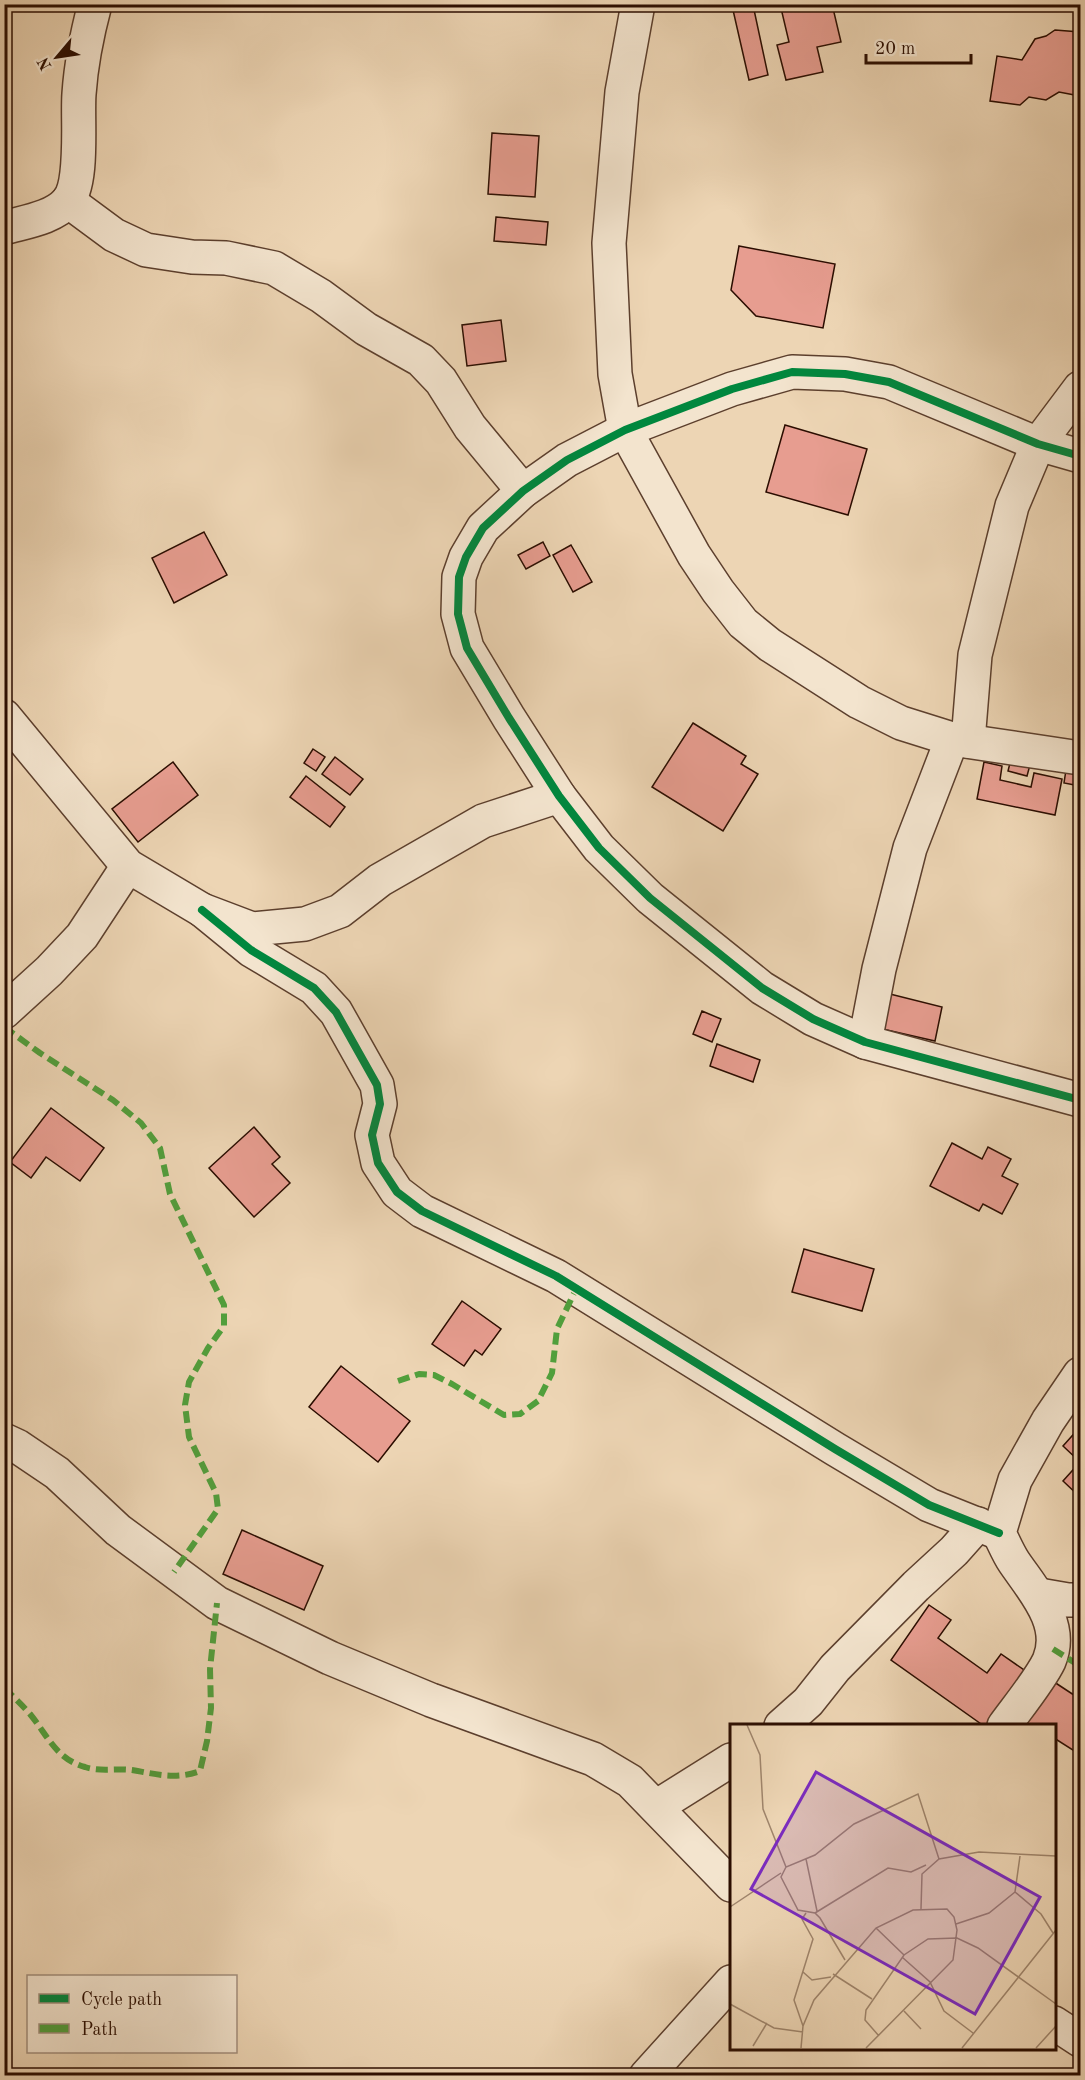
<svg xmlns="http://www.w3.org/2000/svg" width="1085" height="2080" font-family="'Old Standard TT',serif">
	<rect width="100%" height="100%" fill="#edd5b4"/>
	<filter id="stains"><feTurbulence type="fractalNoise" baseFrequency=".00333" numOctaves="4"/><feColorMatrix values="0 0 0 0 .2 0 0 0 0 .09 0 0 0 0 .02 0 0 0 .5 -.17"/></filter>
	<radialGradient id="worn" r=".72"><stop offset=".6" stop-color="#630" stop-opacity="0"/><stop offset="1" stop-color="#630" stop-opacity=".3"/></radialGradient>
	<g fill="#e79d90" stroke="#2b0d00" stroke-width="1.5">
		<polygon points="780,4 832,4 841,42 817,47 823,72 786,80 777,45 789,42"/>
		<polygon points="753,5 768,75 749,80 733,10"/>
		<polygon points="1055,30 1080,32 1080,96 1059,92 1046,100 1029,97 1020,105 990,101 997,56 1022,60 1035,39 1046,36"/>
		<polygon points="492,133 539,136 535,197 488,194"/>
		<polygon points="496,217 548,222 546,245 494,241"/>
		<polygon points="739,246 835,264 823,328 756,316 731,290"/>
		<polygon points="501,320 506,361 467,366 462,325"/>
		<polygon points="785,425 867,449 848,515 766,492"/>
		<polygon points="204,532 227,575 174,603 152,558"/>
		<polygon points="543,542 550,556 526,569 518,555"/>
		<polygon points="571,545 592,582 573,592 553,555"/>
		<polygon points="693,723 746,756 741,764 758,774 723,831 652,787"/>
		<polygon points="313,749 325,757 316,771 304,763"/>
		<polygon points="1012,755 1031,761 1027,776 1008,771"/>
		<polygon points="335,757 363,779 350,795 322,774"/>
		<polygon points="173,762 198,795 138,842 112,809"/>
		<polygon points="984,762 1002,766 1000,780 1031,787 1034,773 1062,779 1055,815 977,799"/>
		<polygon points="1066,770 1080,772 1080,786 1064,783"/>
		<polygon points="306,776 345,807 330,827 290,797"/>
		<polygon points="886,993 942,1007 935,1041 878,1028"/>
		<polygon points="702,1011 721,1019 712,1042 693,1034"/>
		<polygon points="717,1044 760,1060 753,1082 710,1066"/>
		<polygon points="51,1108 104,1148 80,1181 46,1157 31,1178 10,1162"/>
		<polygon points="254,1127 280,1157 272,1164 290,1183 254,1217 209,1168"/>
		<polygon points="952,1143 982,1159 988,1147 1011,1159 1002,1176 1018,1184 1002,1214 983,1204 979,1211 930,1186"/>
		<polygon points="804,1249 874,1269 862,1311 792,1292"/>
		<polygon points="462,1301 501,1329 482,1355 475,1350 464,1366 432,1344"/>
		<polygon points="341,1366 410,1421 378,1462 309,1407"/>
		<polygon points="1080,1427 1080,1497 1063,1481 1080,1462 1063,1446"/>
		<polygon points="242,1530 323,1566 304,1610 223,1574"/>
		<polygon points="929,1605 951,1620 938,1638 987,1673 1001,1654 1027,1672 989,1726 984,1726 891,1660"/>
		<polygon points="1045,1676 1080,1699 1079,1754 1054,1738 1054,1726 1014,1726"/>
	</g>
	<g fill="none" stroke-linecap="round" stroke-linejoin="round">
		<g stroke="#5c3f2d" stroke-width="36">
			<g id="minor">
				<polyline points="638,4 622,92 609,243 615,374 625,430 694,555 718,591 743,623 770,645 859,702 901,723 952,739 1080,758"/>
				<polyline points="68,201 114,235 146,250 192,257 226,258 274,268 321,296 366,329 421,360 441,381 470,427 523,491"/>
				<path d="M4,228C24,222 53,218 67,202C84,184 77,119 79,94C81,64 87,34 95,4"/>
				<polyline points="1080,456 1038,444 889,382 845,374 792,372 732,389 625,430 567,460 523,491 483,528 466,557 459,577 458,614 467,648 509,718 559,796 599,848 650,898 762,988 813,1019 865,1042 1080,1100"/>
				<polyline points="4,716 128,866 202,910 252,929 305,924 340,911 380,880 483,821 559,796"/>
				<polyline points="968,741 975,655 1012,506 1038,444 1080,388"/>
				<polyline points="202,910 251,950 314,988 336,1012 377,1085 380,1104 372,1135 378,1163 397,1192 422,1211 556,1276 835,1449 929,1505 999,1533"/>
				<polyline points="4,1012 49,971 82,936 128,866"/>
				<polyline points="865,1042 879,969 910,848 952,739"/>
				<polyline points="4,1440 17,1446 57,1473 118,1530 217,1603 330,1658 431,1700 593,1759 630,1781 731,1885"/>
				<polyline points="1039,1595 1068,1600 1080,1600"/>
				<polyline points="781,1726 808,1702 835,1668 916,1586 954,1551 978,1524"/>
				<path d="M1004,1726C1017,1708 1040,1680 1049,1661C1065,1624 1033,1590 1014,1562C1008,1553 1004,1543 999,1533L1015,1480L1048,1421L1080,1374"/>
				<polyline points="656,1807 731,1760"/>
				<polyline points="1054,2023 1080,2040"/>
				<polyline points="646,2076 731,1982"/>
			</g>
		</g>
		<use href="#minor" stroke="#f3e4ce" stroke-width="33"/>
		<g stroke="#519f3c" stroke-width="6" stroke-dasharray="12 6" stroke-linecap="butt">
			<polyline points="4,1027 40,1053 113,1100 141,1123 160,1148 170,1194 224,1305 224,1326 208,1348 189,1382 185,1405 189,1437 216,1493 218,1509 174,1572"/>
			<polyline points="398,1381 419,1374 434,1375 452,1384 504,1415 520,1414 538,1401 552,1373 557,1329 576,1289"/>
			<polyline points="1053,1649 1080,1666"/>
			<path d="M4,1688C13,1696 22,1705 30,1714C48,1736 56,1759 85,1767C100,1772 117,1768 132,1770C156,1774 176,1780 200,1771L207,1741L211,1708L210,1669L217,1603"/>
		</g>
		<g stroke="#f3e4ce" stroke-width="11">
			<g id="cycleway">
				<polyline points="1080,456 1038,444 889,382 845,374 792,372 732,389 625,430 567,460 523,491 483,528 466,557 459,577 458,614 467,648 509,718 559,796 599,848 650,898 762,988 813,1019 865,1042 1080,1100"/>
				<polyline points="202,910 251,950 314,988 336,1012 377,1085 380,1104 372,1135 378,1163 397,1192 422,1211 556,1276 835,1449 929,1505 999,1533"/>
			</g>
		</g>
		<use href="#cycleway" stroke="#00873e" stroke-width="8"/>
	</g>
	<g transform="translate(730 1724)">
		<rect width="326" height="326" fill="#edd5b4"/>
		<path fill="none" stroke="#9f856c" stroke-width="1.5" d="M17,1L30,31L33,85L56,143M290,132L285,168L311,190L323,209M76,135L87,187M0,183L51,149M191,185L192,150L209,135L249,128L326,132M85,189L158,144L181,148L196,141M226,200L259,189L285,168M146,204L174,231M172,233L200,258L214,287L243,309M115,236L90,194L85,189L68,186L51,153L56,143L85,131L124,100L188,70L209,135M73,248L82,256L101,253M103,250L142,275M0,280L44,304L73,308M174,287L191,305M73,302L64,276L83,215L72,195L76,189M149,312L135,296L136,286L174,231L198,215L227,214L248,224L326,280M23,322L37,299M71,324L73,302L84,276L146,204L183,186L217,185L224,193L227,206L223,236L136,324M232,324L326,206M306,324L326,302"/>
		<path fill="#7b2cbf" fill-opacity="0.15" stroke="#7b2cbf" stroke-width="3" d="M86,48L310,173L245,290L21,165Z"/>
		<rect width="326" height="326" fill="none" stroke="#2b0d00" stroke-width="3"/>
	</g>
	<rect width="1085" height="2080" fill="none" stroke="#edd5b4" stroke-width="24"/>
	<rect x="6" y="6" width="1073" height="2068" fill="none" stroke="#2b0d00" stroke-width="3"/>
	<rect x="12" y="12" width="1061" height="2056" fill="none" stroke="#2b0d00" stroke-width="1.5"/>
	<rect x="27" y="1975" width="210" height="78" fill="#f3e4ce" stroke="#a38e7c" stroke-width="1.5"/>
	<rect x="39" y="1994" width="30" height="9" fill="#00873e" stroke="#a38e7c" stroke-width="1.5"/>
	<text x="81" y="2005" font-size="18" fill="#2b0d00">Cycle path</text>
	<rect x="39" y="2024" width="30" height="9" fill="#519f3c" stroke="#a38e7c" stroke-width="1.5"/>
	<text x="81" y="2035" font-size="18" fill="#2b0d00">Path</text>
	<g transform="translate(57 57) rotate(241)" stroke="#f3e4ce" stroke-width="4.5" paint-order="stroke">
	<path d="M0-4.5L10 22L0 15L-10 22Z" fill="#2b0d00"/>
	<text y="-9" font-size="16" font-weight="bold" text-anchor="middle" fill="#2b0d00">N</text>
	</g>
	<path d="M866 54v9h105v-9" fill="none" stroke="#2b0d00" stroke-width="3"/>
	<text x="875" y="54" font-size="18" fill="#2b0d00" stroke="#f3e4ce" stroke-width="4.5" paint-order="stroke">20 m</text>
	<rect width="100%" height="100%" filter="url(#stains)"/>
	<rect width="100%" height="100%" fill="url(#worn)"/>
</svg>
